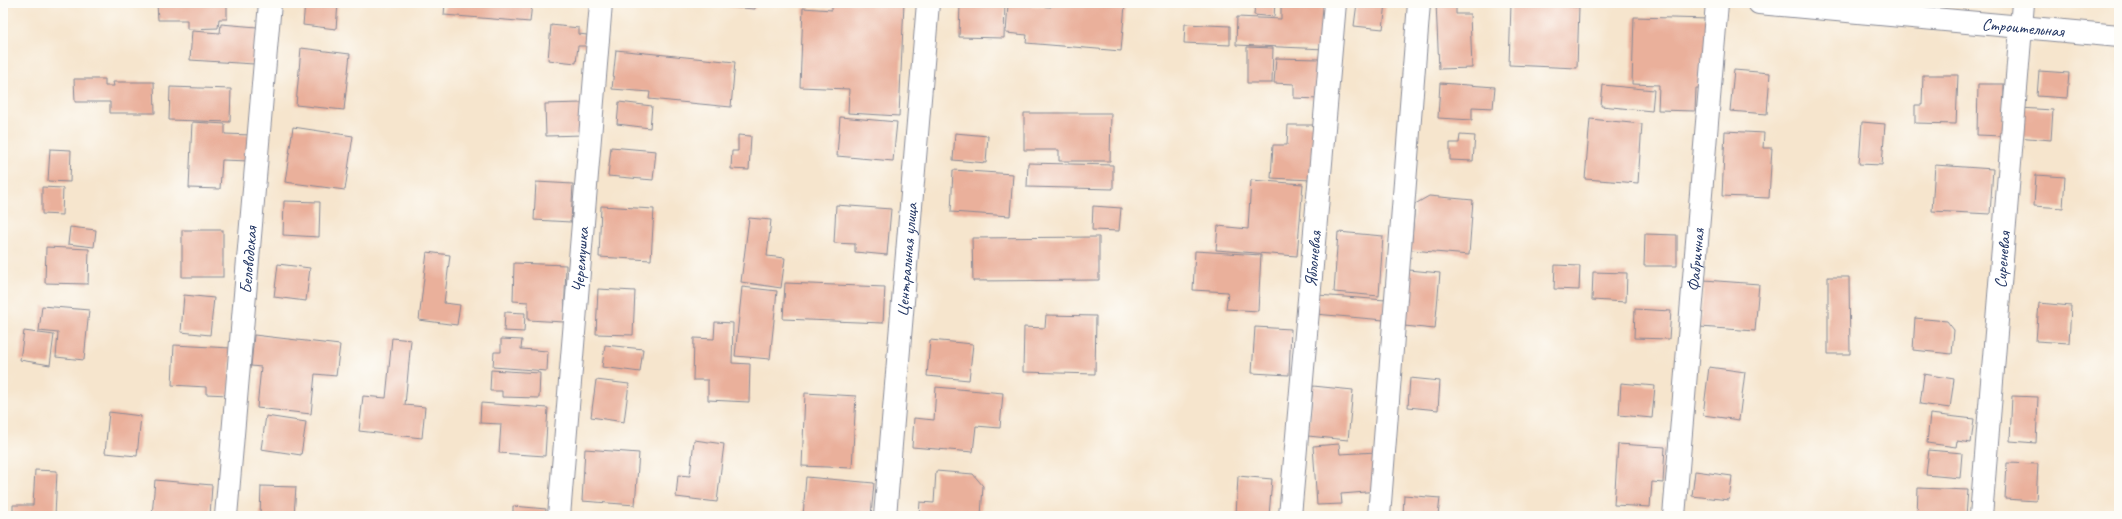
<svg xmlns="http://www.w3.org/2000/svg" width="2122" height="519" font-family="Caveat,sans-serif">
	<rect width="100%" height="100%" fill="#fdfcf7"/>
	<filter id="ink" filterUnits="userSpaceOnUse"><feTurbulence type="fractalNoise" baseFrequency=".025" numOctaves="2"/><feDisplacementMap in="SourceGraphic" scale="8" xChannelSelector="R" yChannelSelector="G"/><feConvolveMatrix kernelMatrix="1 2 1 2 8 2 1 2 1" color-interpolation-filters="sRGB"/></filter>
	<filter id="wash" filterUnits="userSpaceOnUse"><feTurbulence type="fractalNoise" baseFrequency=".012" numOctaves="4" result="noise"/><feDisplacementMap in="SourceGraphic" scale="16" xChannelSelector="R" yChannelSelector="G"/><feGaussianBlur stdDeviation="0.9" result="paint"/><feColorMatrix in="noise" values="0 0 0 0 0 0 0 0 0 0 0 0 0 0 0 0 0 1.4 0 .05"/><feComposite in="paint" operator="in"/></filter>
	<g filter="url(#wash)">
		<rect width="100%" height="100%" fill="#f6e5cd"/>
		<g id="blocks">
			<g fill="#eab09b">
				<polygon points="157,3 227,3 227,19 219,19 218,28 187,29 187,20 158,20"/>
				<polygon points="305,3 338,3 336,29 303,25"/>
				<polygon points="445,3 532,3 530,22 444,15"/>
				<polygon points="728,3 755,3 755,9 728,7"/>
				<polygon points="832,3 904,3 899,116 848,113 849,89 800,87 803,8 832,10"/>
				<polygon points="960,3 1005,3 1004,38 959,37"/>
				<polygon points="1052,3 1125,5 1121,51 1026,43 1027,35 1006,33 1008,4 1051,7"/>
				<polygon points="1255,3 1275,3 1274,17 1254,15"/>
				<polygon points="1281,3 1327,3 1325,49 1236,45 1237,17 1281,19"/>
				<polygon points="1357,3 1386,3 1383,29 1354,26"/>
				<polygon points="1436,3 1456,3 1456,14 1470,14 1472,68 1439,69"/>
				<polygon points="1511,4 1579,7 1577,68 1509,65"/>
				<polygon points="1634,17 1709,19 1707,88 1696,88 1695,111 1658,110 1659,85 1632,84"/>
				<polygon points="221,24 257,27 254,64 190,60 192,31 220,33"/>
				<polygon points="1185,24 1230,26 1230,45 1184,43"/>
				<polygon points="551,25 579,28 579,34 587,35 586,46 578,46 576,63 548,60"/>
				<polygon points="1247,47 1273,48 1272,83 1247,83"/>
				<polygon points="301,48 350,54 344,110 296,105"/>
				<polygon points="616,50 735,62 731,107 649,99 650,92 612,89"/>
				<polygon points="1276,58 1320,59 1319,99 1294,98 1294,84 1274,83"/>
				<polygon points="1734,70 1770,73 1767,114 1730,111"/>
				<polygon points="2039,71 2069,73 2067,98 2037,96"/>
				<polygon points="1923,75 1958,75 1956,124 1915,123 1915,105 1922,105"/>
				<polygon points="74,79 105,79 105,86 114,86 113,82 154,82 155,113 110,113 110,102 75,102"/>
				<polygon points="1440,83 1495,87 1493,108 1472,107 1472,120 1438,118"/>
				<polygon points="1978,84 2004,84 2003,136 1977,135"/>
				<polygon points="1603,85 1654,90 1652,111 1601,106"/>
				<polygon points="170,87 231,89 230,122 169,120"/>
				<polygon points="619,102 652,106 650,128 617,124"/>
				<polygon points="582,103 583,135 546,136 545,104"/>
				<polygon points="2019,108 2053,110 2051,140 2017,137"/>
				<polygon points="1024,113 1111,113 1110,161 1059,161 1059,150 1024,150"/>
				<polygon points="840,117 897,122 893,161 837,156"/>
				<polygon points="1590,119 1642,124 1638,183 1585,179"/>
				<polygon points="192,122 225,124 225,134 251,135 250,161 222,160 220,189 189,188"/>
				<polygon points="1862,122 1885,124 1882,165 1859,164"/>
				<polygon points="1288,125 1314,125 1311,180 1271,178 1273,145 1287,145"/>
				<polygon points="293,127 353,136 345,190 285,182"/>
				<polygon points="1725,131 1764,133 1763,148 1772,148 1769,198 1722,196"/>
				<polygon points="955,133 988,136 986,163 953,160"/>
				<polygon points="738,135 751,136 749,170 731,169 732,151 738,151"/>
				<polygon points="1460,135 1475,136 1473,161 1450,160 1450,143 1459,143"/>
				<polygon points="611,147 656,151 653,180 608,176"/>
				<polygon points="50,149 71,150 70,182 48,181"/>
				<polygon points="1028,163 1113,165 1113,189 1027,187"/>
				<polygon points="1935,165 1993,169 1990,214 1932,211"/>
				<polygon points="953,170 1013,174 1010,216 951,212"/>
				<polygon points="2036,175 2065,177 2063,208 2034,206"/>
				<polygon points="1251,180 1303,184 1297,256 1216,250 1218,226 1248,229"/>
				<polygon points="536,182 573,184 571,222 534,220"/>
				<polygon points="42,187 63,188 62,215 42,214"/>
				<polygon points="1429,196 1473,200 1469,255 1411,250 1415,204"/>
				<polygon points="284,201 320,202 319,237 283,235"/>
				<polygon points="836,205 891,209 887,255 855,252 855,244 834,243"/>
				<polygon points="601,206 654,209 651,260 599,257"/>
				<polygon points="1093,206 1121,208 1119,231 1092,230"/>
				<polygon points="749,218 771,220 767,256 785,258 781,288 741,282"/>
				<polygon points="70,227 96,230 94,247 68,244"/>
				<rect x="182" y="230" width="41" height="47"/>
				<polygon points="1338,232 1383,236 1379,296 1334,292"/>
				<polygon points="1645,234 1677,235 1677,266 1644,266"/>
				<polygon points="1099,237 1099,280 973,281 972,238"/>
				<polygon points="46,247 89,249 88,284 45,283"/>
				<polygon points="1195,251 1261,255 1258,311 1226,309 1228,292 1193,290"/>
				<polygon points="427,252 450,255 444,303 460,305 457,325 419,320"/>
				<polygon points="514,263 566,265 564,322 528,320 528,302 513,301"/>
				<polygon points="278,264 310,268 306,301 274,297"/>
				<polygon points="1555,265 1580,266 1579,290 1554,289"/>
				<polygon points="1409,270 1440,273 1435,329 1404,326"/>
				<polygon points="1593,272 1627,273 1626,302 1592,300"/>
				<polygon points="1828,277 1849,277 1850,354 1828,354"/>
				<polygon points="1704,280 1759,284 1755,331 1700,327"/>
				<polygon points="785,283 885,287 883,323 783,319"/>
				<polygon points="742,287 777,291 770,359 735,356"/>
				<polygon points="598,289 635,291 633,335 596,334"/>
				<polygon points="184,295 214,298 210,335 181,332"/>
				<polygon points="1317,295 1386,300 1384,320 1315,314"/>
				<polygon points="2039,303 2071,306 2069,343 2036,341"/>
				<polygon points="42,306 89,310 84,360 56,357 58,333 39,331"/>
				<polygon points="1635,309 1671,311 1669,339 1634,338"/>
				<polygon points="505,312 525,313 524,332 504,331"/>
				<polygon points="1046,315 1096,316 1095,374 1023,372 1024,327 1045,328"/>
				<polygon points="1915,318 1947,321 1954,330 1952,354 1913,350"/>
				<polygon points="715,322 733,323 732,363 750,364 749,402 708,400 708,380 693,380 694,338 714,339"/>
				<polygon points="1255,327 1291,329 1289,375 1252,373"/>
				<polygon points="24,331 54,335 50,365 20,360"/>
				<polygon points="254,335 340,345 336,376 315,374 311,414 257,408 261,367 251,366"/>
				<polygon points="392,338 411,340 405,405 425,407 422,438 359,431 363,396 386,398"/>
				<polygon points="501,339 522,340 521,349 548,351 547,371 493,367 494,352 501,352"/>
				<polygon points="930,340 973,344 969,380 927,376"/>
				<polygon points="174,345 231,348 229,395 206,394 206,387 172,385"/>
				<polygon points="605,345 643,349 640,372 602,367"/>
				<polygon points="1709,367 1745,372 1739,420 1703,415"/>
				<polygon points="491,370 540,373 539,398 502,397 502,391 490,391"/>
				<polygon points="1924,374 1954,379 1950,408 1920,404"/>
				<polygon points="1410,378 1440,381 1438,410 1408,407"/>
				<polygon points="596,380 629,384 624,422 591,417"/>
				<polygon points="1621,383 1655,386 1652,418 1619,415"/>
				<polygon points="1313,386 1353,390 1348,440 1308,436"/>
				<polygon points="936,387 1003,393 1000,428 976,426 973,452 912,447 914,418 934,420"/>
				<polygon points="805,393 856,396 852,468 802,466"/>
				<polygon points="2012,396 2038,397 2036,443 2010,441"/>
				<polygon points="481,403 548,408 545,456 499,453 501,424 480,423"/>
				<polygon points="109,412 141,416 137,456 105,453"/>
				<polygon points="1930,414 1974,419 1971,443 1957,441 1956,447 1927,443"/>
				<polygon points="266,416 306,422 301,455 261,449"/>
				<polygon points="694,440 724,444 717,502 676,497 678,475 690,476"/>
				<polygon points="1339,444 1340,454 1377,452 1379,491 1341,494 1342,504 1317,505 1313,446"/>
				<polygon points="1618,444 1665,447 1663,483 1652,482 1650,507 1614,505"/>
				<polygon points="585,449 639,453 635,505 582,501"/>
				<polygon points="1929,450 1962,453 1960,478 1926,475"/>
				<polygon points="2007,463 2038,464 2036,501 2005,499"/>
				<polygon points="35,470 57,471 55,516 13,516 13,505 33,505"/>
				<polygon points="936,471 973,474 983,486 981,516 919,516 920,502 934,503"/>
				<polygon points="1695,471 1732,476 1729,500 1692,496"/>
				<polygon points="1238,476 1272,479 1269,516 1236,516"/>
				<polygon points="806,477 874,483 871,516 803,516"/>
				<polygon points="155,480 212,485 210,516 152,516"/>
				<polygon points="261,486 296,487 294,516 260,516"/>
				<polygon points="1918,488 1968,490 1966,516 1917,516"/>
				<polygon points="1404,495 1440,498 1438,516 1403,516"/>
				<polygon points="513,506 546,509 545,516 513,516"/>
			</g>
		</g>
	</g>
	<g filter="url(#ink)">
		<use href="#blocks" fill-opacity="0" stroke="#888a96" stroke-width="1"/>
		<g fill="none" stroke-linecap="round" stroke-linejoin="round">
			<g stroke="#888a96" stroke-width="24">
				<g id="minor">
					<path id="s1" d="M1759,3L2119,36"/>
					<path id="s2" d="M226,516L270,3"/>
					<path id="s3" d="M559,516L601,3"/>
					<path id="s4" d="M885,516L928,3"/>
					<path id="s5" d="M1290,516L1335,3"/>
					<polyline points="1379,516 1419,3"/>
					<path id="s6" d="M1674,516L1717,3"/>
					<path id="s7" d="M1981,516L2023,3"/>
				</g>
			</g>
			<use href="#minor" stroke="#fff" stroke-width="22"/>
		</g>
	</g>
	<g text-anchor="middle" stroke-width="3" stroke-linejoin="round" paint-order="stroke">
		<g font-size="17" fill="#1b2f5e" stroke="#fdfcf7">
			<text dy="6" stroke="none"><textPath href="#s1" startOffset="265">Строительная</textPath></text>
			<text dy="6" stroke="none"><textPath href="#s6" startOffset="257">Фабричная</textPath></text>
			<text dy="6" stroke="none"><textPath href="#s7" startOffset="257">Сиреневая</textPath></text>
			<text dy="6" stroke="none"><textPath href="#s2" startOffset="257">Беловодская</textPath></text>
			<text dy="6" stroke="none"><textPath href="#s3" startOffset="257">Черемушка</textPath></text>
			<text dy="6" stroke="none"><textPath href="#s4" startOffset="257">Центральная улица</textPath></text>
			<text dy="6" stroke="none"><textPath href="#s5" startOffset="258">Яблоневая</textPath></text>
		</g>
	</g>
	<rect width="2122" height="519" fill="none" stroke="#fdfcf7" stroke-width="16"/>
</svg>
